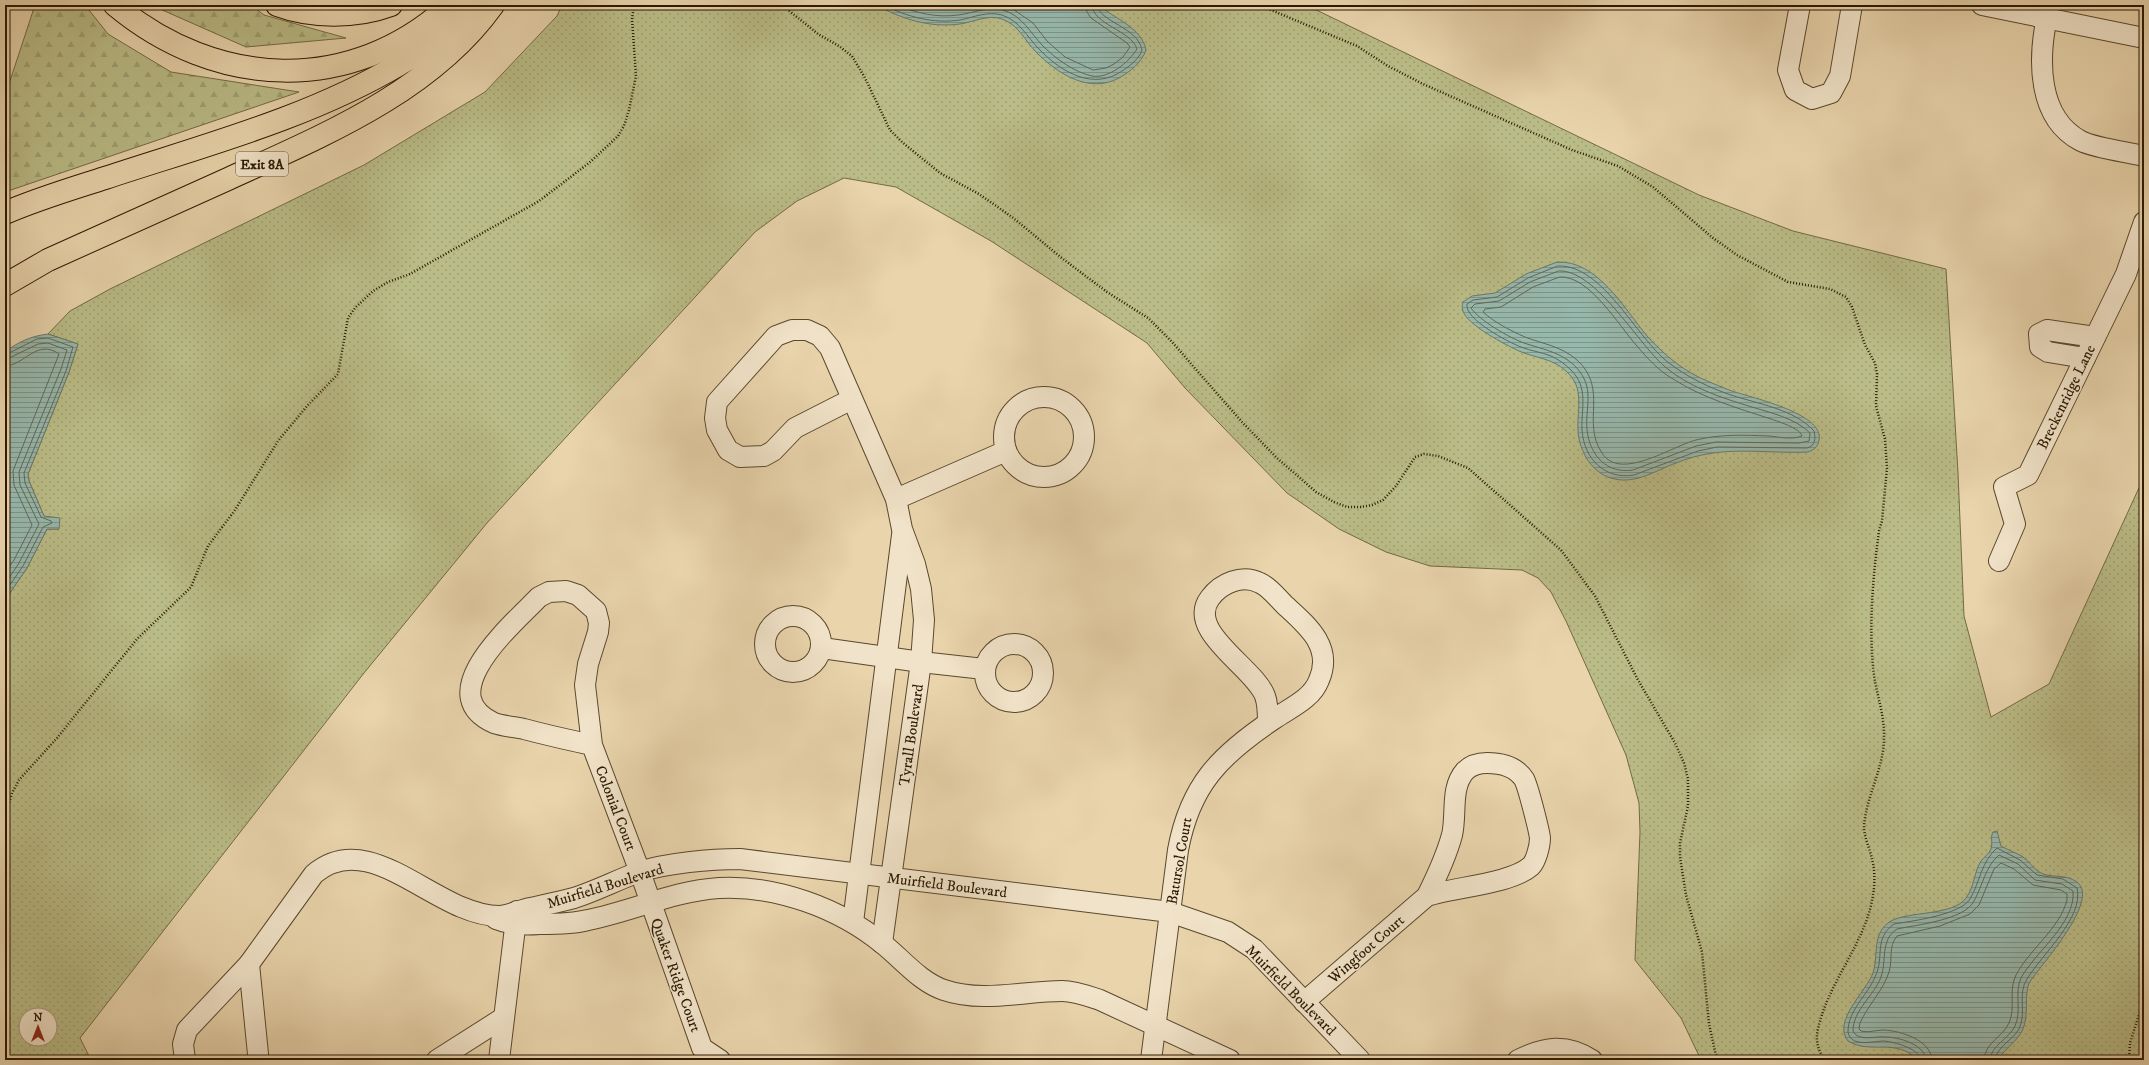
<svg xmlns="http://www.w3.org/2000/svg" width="2149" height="1065" font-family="'IM FELL DW Pica',serif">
	<defs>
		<pattern id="grass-dots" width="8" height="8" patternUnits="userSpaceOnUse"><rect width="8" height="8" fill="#babc87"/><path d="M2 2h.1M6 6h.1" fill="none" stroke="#a0a173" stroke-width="1.8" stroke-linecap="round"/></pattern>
		<pattern id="forest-firs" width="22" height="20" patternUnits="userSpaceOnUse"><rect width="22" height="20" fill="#babc87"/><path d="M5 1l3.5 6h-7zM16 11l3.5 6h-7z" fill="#a0a173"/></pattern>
		<pattern id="water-rules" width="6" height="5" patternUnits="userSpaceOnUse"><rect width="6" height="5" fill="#97b8ad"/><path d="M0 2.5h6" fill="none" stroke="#7b958b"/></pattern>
	</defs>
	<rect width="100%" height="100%" fill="#e9d4ac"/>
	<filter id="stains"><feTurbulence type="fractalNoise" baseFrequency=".005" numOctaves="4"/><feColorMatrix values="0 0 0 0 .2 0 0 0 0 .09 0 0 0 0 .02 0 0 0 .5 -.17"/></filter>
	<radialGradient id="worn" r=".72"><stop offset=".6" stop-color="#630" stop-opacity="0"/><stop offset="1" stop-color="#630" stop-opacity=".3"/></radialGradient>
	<path fill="url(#grass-dots)" stroke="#726a44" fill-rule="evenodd" d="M562,5H1306L1699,195L1793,231L1946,269L1958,473L1964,616L1991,717L2049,684L2144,477V1060H1701L1681,1018L1635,960L1640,832L1639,803L1626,755L1566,621L1551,592L1538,578L1522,570L1430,566L1386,552L1339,529L1287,493L1185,388L1147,343L991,241L896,187L844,178L797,201L755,232L487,523L364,673L80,1038L91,1060H5V600L27,568L47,529H59L44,516L29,481L28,474L69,372L78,344L48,334L70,311L110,289L364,165L485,92L557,16ZM26,1015H50V1039H26Z"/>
	<g fill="url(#forest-firs)" stroke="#726a44">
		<polygon points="35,5 85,5 108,34 171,72 299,92 5,192 5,96"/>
		<polygon points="151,5 251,5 264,15 346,38 246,47"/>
	</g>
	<g fill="url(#water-rules)" stroke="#6c7869">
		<path d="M876,5H1099C1115,19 1142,28 1146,50C1142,62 1130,72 1119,78C1089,94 1058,74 1036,52C1025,41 1019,25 1002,19C988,14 974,22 960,24C929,28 902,19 876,5Z"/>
		<path d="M1557,262C1597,260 1624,308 1647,336C1660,350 1674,363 1691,373C1703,380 1717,385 1729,390C1748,397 1825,413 1819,440C1818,447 1814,450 1808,452C1759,454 1723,444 1676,463C1657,470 1636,484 1615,479C1593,475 1579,452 1578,430C1577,407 1585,388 1566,371C1552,358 1535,358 1519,351C1506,345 1467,325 1463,311C1462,308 1462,305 1463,302L1472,296L1495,293L1526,274Z"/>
		<path d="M48,334L78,344L69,372L28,474L29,481L44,516L60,518L59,529H47L27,568L5,600V352C18,342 31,336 48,334Z"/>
		<path d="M1997,831L2001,846C2008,850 2017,853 2023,857C2029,861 2033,868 2039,872C2050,879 2065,873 2077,882C2101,900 2040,966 2029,983C2024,997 2029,1014 2023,1029C2018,1041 2005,1048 1998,1060H1918C1895,1037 1871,1055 1848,1041C1832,1021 1866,992 1873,973C1879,955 1871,933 1891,921C1909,911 1953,916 1966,898C1974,888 1974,872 1981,861C1984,857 1989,854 1991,849C1993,844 1990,837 1993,832Z"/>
	</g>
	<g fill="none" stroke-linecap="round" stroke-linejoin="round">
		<g stroke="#616858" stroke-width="1">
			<path d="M884,5C907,17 934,24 960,20C974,17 988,11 1002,15C1020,21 1027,37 1039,49C1059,70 1089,89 1117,74C1126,69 1139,60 1142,50C1138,27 1099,22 1097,5"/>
			<path d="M896,5C917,13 936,18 958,15C974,13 988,6 1003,10C1023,16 1030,33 1043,46C1056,59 1074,72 1092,76C1109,79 1129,62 1137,49C1131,30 1093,25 1092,5"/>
			<path d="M913,5C934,12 954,9 975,5"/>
			<polyline points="1007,5 1033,23 1047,41 1065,57 1093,70 1106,68 1114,64 1123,57 1130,47 1127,43 1091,18 1087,12 1086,5"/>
			<path d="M1558,266C1603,264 1636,338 1669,363C1687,377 1710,388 1731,395C1758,404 1794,409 1814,431C1816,439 1815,446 1807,448L1717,447L1698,451L1634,475C1605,480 1584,459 1582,430C1581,408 1589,388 1571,370C1565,364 1558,359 1551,356C1541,352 1531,351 1521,347C1508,342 1464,319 1467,304L1473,300L1497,297L1528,278Z"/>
			<path d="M1559,271C1595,269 1637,342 1664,366C1688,387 1722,398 1752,407C1771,413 1795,418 1810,433L1809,441L1799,443L1716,442L1696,446L1633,470C1607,474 1590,456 1587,430C1585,409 1594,391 1580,372C1566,353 1545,350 1524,343C1510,338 1480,321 1471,308L1475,304L1499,301L1530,282Z"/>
			<path d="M1560,277C1589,275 1619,326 1637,346C1647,358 1659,371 1673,379C1703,398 1737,408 1771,419C1779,422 1800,428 1802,436C1792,440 1779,437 1769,436C1744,435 1720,434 1696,440C1672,446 1620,482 1602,453C1581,422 1609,389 1577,360C1561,346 1543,344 1525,337C1511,331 1494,322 1483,312L1485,309L1501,307L1533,287Z"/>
			<polyline points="5,355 37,339 48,338 73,347 66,371 24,473 25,483 41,517 51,521 52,523 43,527 23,566 5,592"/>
			<polyline points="5,360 38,344 48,343 67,350 61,369 19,472 20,485 39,524 19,563 5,584"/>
			<path d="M5,366C24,366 37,338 59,354L13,471L14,485L32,525L14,560L5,573"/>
			<path d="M1921,1060C1919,1048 1894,1042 1884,1041C1873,1041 1851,1048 1848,1032C1848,1010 1867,996 1875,977C1885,957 1873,939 1894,924C1912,921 1960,915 1970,899C1980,882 1981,862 1997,848L2020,860L2037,875L2063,879L2077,888C2084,918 2042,954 2027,979C2017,994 2027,1013 2019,1029C2013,1040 1997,1046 1995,1060"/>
			<path d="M1926,1060C1925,1044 1898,1037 1885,1037C1876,1036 1858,1042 1853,1031C1853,1010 1874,996 1881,977C1887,960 1880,940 1897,929C1915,925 1965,920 1974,901C1983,885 1985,867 1999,855L2018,864L2035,880L2062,884L2073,891C2076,923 2035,952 2021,978C2014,993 2022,1011 2015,1026C2009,1039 1991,1045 1990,1060"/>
			<path d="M1932,1060C1931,1040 1901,1031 1884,1030C1876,1030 1869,1033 1861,1031L1859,1029L1860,1023C1868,1005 1883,991 1889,972C1893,959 1888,947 1897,936L1940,926L1970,914L1979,905L1994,869L2001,863L2014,869L2033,885L2061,890L2067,894V900C2060,928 2029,950 2016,975C2008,991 2016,1008 2009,1023C2003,1037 1985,1042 1984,1060"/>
		</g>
		<g stroke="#5a482c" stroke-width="22">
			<g id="minor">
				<polyline points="1800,5 1788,70 1795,90 1812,99 1831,93 1840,76 1852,5"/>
				<polyline points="1982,5 2144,38"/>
				<path d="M2047,17C2038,59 2037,118 2081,141C2095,148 2127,152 2144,156"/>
				<polyline points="2085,358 2048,352 2040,347 2039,334 2047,330 2095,337"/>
				<circle cx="1044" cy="437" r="40"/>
				<polyline points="852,399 795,428 773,451 764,456 740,457 728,450 717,430 715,418 717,402 776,336 792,330 807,330 820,336 830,348 896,499 902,529 915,564 921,589 924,620 921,662 882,943"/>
				<polyline points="896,499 1006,451"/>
				<polyline points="1999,561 2015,524 2004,487 2028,475 2126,274 2144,222"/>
				<circle cx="793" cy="644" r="28"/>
				<circle cx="1014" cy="673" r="29"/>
				<polyline points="822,648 921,662 984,669"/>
				<path d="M592,745C569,740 546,735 524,729C514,727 503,726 494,723C430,694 513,624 539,597L549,592L566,591L578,595L596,611L599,623L598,632L588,664L585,685L592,745L640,872L702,1048L720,1060"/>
				<path d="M496,919C511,925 525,925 540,924C556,924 573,924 588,920C633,911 673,891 719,888C776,885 839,908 883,944C902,959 920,982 944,990C982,1003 1024,991 1062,991C1075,991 1088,996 1100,1000L1230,1060"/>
				<polyline points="853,922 902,535"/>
				<polyline points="249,964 258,1054 257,1060"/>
				<path d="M1304,1002L1427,896C1454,887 1511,884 1531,866C1536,861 1540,846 1540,838C1539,830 1528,786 1524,779C1516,767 1501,763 1487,763C1480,763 1471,765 1465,771C1450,788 1457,814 1452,835C1446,857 1437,876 1427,896"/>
				<path d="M185,1060L183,1044L187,1030L249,964L314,874C371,825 437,917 500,916C510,915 520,910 530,908C544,905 559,902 574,898C596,891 617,880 639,872C666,863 711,859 740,859L1170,912L1228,932L1254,949L1360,1060"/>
				<polyline points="437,1060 503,1018"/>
				<polyline points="499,1060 517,911"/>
				<path d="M1151,1060L1178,850C1190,785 1220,755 1274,719C1290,708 1312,699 1319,680C1333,648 1309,627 1287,607C1279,600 1270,587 1260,583C1242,574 1221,583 1210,598C1185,631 1255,668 1265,696C1268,704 1268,714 1268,723"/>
				<path d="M1518,1060C1544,1047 1566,1043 1592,1060"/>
			</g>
		</g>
		<g stroke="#2b1902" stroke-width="24">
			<g id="highway">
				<path d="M115,5C216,89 351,96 450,5"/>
				<path d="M277,5C312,18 356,18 391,5"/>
				<path d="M5,213C37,199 71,189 105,178C205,145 309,118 400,64C427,49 457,30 476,5"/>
				<path d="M5,285L48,260C108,233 168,206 228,179C322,136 431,92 493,5"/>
			</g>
		</g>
		<g stroke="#2b1902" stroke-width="2.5" stroke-dasharray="1 2" stroke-linecap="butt">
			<polyline points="782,5 818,34 839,46 852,56 865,78 890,130 902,142 940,173 979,194 1012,217 1063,259 1107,292 1148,318 1172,342 1242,422 1277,458 1316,492 1334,502 1347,507 1361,507 1372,505 1383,500 1396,486 1415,457 1424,454 1438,456 1468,468 1561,550 1595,596 1638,680 1675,743 1684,763 1688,779 1688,806 1680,843 1680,857 1686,895 1702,952 1709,1024 1717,1060"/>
			<path d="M1259,5L1357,46L1388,66L1423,84L1572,150L1618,166L1653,187L1713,238L1737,255L1788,282L1830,289L1846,297L1852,307L1865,345L1875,363L1877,374L1876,406L1885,439L1887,468L1882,521L1879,531C1873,576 1869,621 1873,667C1875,691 1885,714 1884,738C1884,768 1866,796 1864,827C1864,837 1870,849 1872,859C1875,870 1875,884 1873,895C1866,943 1828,982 1818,1029C1815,1040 1818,1051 1825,1060"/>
			<polyline points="5,817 12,793 19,780 57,738 137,639 191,587 208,546 235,510 278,441 307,406 338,374 348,318 355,308 373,291 388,282 410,274 539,201 589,163 618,136 624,126 629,110 636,76 632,19 634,5"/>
			<polyline points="2129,1060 2130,1043 2144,999"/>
		</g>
		<use href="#minor" stroke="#f1e3c9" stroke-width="20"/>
		<use href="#highway" stroke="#e9d4ac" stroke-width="22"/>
	</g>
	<g text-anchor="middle" stroke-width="3" stroke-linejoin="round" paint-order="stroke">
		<rect fill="#f1e3c9" stroke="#66563e" stroke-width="1" x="236" y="152" width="52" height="24" rx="3"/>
		<g font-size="14" font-weight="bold" fill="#2b1902">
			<text x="262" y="169">Exit 8A</text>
		</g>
		<g font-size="15" fill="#2b1902" stroke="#f1e3c9">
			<text transform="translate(2066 397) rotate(-64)" y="5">Breckenridge Lane</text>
			<text transform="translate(911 735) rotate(-82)" y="5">Tyrall Boulevard</text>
			<text transform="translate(616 808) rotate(69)" y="5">Colonial Court</text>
			<text transform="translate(1179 861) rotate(-80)" y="5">Batursol Court</text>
			<text transform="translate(947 885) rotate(7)" y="5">Muirfield Boulevard</text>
			<text transform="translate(605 886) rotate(-17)" y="5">Muirfield Boulevard</text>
			<text transform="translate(1366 949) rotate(-41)" y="5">Wingfoot Court</text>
			<text transform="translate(676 975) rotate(70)" y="5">Quaker Ridge Court</text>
			<text transform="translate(1291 990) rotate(45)" y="5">Muirfield Boulevard</text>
		</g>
	</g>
	<rect width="2149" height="1065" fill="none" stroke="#e9d4ac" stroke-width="20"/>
	<rect x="6" y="6" width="2137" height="1053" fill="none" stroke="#2b1902" stroke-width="2"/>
	<rect x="10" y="10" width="2129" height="1045" fill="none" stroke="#2b1902"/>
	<g transform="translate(38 1027)"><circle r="19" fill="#f1e3c9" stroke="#a29279"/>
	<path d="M0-3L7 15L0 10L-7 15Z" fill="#8f2418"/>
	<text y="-6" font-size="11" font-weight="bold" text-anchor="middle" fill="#2b1902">N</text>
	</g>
	<rect width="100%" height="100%" filter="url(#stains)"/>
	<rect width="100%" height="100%" fill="url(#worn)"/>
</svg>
